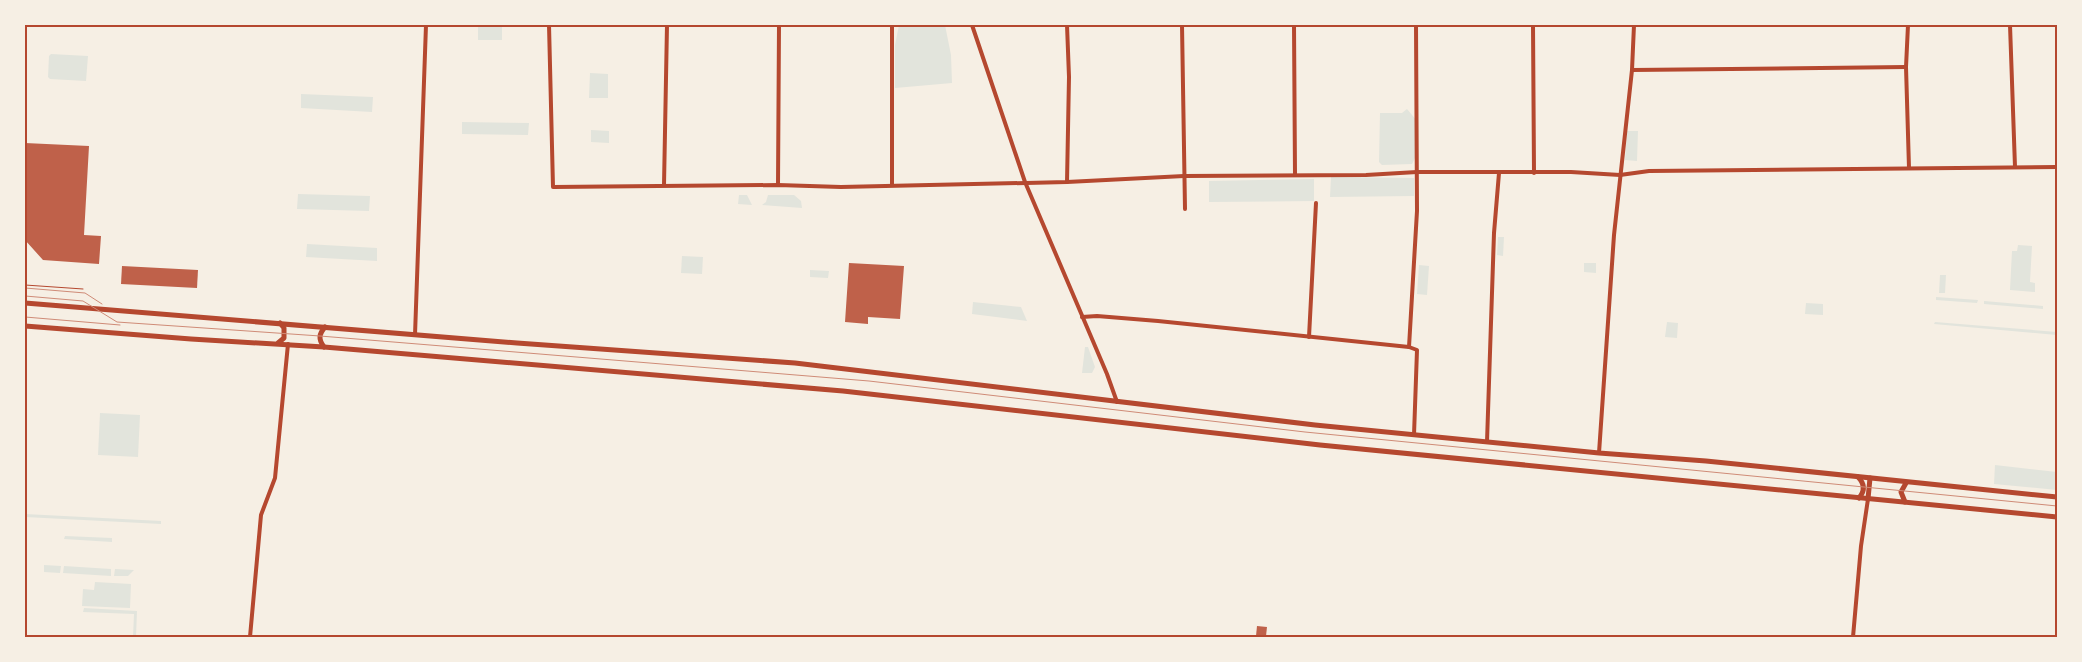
<svg xmlns="http://www.w3.org/2000/svg" width="2082" height="662" font-family="Commissioner,sans-serif">
	<rect width="100%" height="100%" fill="#f6efe4"/>
	<g fill="#e2e4dc">
		<polygon points="899,25 945,25 951,55 952,83 895,88 895,45"/>
		<rect x="478" y="27" width="24" height="13"/>
		<polygon points="51,54 88,56 86,81 50,79 48,77 49,56"/>
		<polygon points="590,73 608,74 608,98 589,98"/>
		<polygon points="301,94 373,97 372,112 301,108"/>
		<polygon points="1407,109 1417,121 1416,156 1412,164 1382,165 1379,162 1380,113 1402,113"/>
		<polygon points="462,122 529,123 528,135 462,134"/>
		<polygon points="591,130 609,131 609,143 591,142"/>
		<polygon points="1627,131 1638,131 1637,161 1625,160"/>
		<polygon points="1331,177 1414,178 1414,196 1330,197"/>
		<polygon points="1314,179 1314,201 1209,202 1209,181"/>
		<polygon points="298,194 370,196 369,211 297,209"/>
		<polygon points="739,195 747,195 752,205 738,204"/>
		<polygon points="768,195 794,195 801,201 802,208 762,205 766,202"/>
		<polygon points="1498,237 1504,237 1503,256 1497,255"/>
		<polygon points="307,244 377,248 377,261 306,257"/>
		<polygon points="2018,245 2032,246 2030,282 2035,283 2035,292 2010,290 2012,251 2017,251"/>
		<polygon points="682,256 703,257 702,274 681,273"/>
		<polygon points="1584,263 1596,263 1596,273 1584,272"/>
		<polygon points="1419,265 1429,266 1427,295 1417,294"/>
		<polygon points="810,270 829,271 828,278 810,277"/>
		<polygon points="1940,275 1946,275 1945,293 1939,293"/>
		<polygon points="1936,297 1978,300 1977,303 1936,300"/>
		<polygon points="1984,301 2043,306 2043,309 1984,304"/>
		<polygon points="973,302 1021,307 1027,321 972,314"/>
		<polygon points="1806,303 1823,304 1823,315 1805,314"/>
		<polygon points="1667,322 1678,323 1677,338 1665,337"/>
		<polygon points="1935,322 2057,332 2057,335 1934,324"/>
		<polygon points="1085,347 1088,347 1095,367 1092,373 1082,373"/>
		<polygon points="100,413 140,415 138,457 98,455"/>
		<polygon points="1995,465 2057,472 2057,490 1994,484"/>
		<polygon points="25,514 161,521 161,524 25,517"/>
		<polygon points="65,536 112,538 112,542 64,539"/>
		<polygon points="44,565 61,566 60,573 44,572"/>
		<polygon points="64,566 111,569 111,576 63,573"/>
		<polygon points="115,569 134,570 128,576 114,576"/>
		<polygon points="95,582 131,584 130,608 82,606 83,589 94,590"/>
		<polygon points="84,608 137,611 136,637 133,637 134,614 83,612"/>
	</g>
	<g fill="#bf614a">
		<polygon points="25,143 89,146 84,235 101,236 99,264 43,260 25,240"/>
		<polygon points="849,263 904,266 900,319 868,317 868,324 845,322"/>
		<polygon points="122,266 198,270 197,288 121,284"/>
		<polygon points="1257,626 1267,627 1266,636 1256,636"/>
	</g>
	<g fill="none" stroke-linecap="round" stroke-linejoin="round">
		<polyline stroke="#b5482f" stroke-width="1" points="25,285 83,289"/>
		<g stroke="#b5482f" stroke-width="4">
			<polyline points="549,25 553,187 778,185 841,187 1067,182 1184,176 1366,175 1417,172 1571,172 1620,175 1649,171 2057,167"/>
			<polyline points="892,25 892,185"/>
			<polyline points="972,25 1025,182 1107,374 1117,402"/>
			<polyline points="1182,25 1185,209"/>
			<polyline points="1294,25 1295,175"/>
			<polyline points="1533,25 1534,173"/>
			<polyline points="1908,25 1906,67 1909,168"/>
			<polyline points="2010,25 2015,167"/>
			<polyline points="1632,70 1906,67"/>
			<polyline points="1067,182 1069,77 1067,25"/>
			<polyline points="664,185 667,25"/>
			<polyline points="778,185 779,25"/>
			<polyline points="1082,317 1097,316 1158,321 1409,347 1417,350 1414,435"/>
			<polyline points="415,335 426,25"/>
			<polyline points="1309,337 1316,203"/>
			<polyline points="1409,347 1417,211 1416,25"/>
			<polyline points="1487,442 1494,233 1499,173"/>
			<polyline points="1599,453 1614,235 1632,70 1634,25"/>
			<polyline points="250,637 261,515 275,478 288,344"/>
			<polyline points="1853,637 1861,546 1868,499"/>
		</g>
		<g stroke="#b5482f" stroke-width="5">
			<polyline points="25,303 517,343 795,363 1315,425 1599,453 1706,461 2057,497"/>
			<polyline points="25,326 191,339 324,347 843,391 1320,445 2057,517"/>
			<polyline points="278,343 284,338 284,328 280,323"/>
			<path d="M324,347C318,339 319,334 325,327"/>
			<path d="M1858,477C1865,484 1865,491 1859,498"/>
			<polyline points="1868,499 1870,478"/>
			<polyline points="1905,502 1901,492 1906,483"/>
		</g>
		<g stroke="#cf8b77" stroke-width="1">
			<polyline points="25,288 85,293 102,304"/>
			<polyline points="25,296 83,301 117,322 320,336 869,381 1305,432 2057,506"/>
			<polyline points="25,317 120,325"/>
		</g>
	</g>
	<rect width="2082" height="662" fill="none" stroke="#f6efe4" stroke-width="52"/>
	<rect x="26" y="26" width="2030" height="610" fill="none" stroke="#b5482f" stroke-width="2"/>
</svg>
